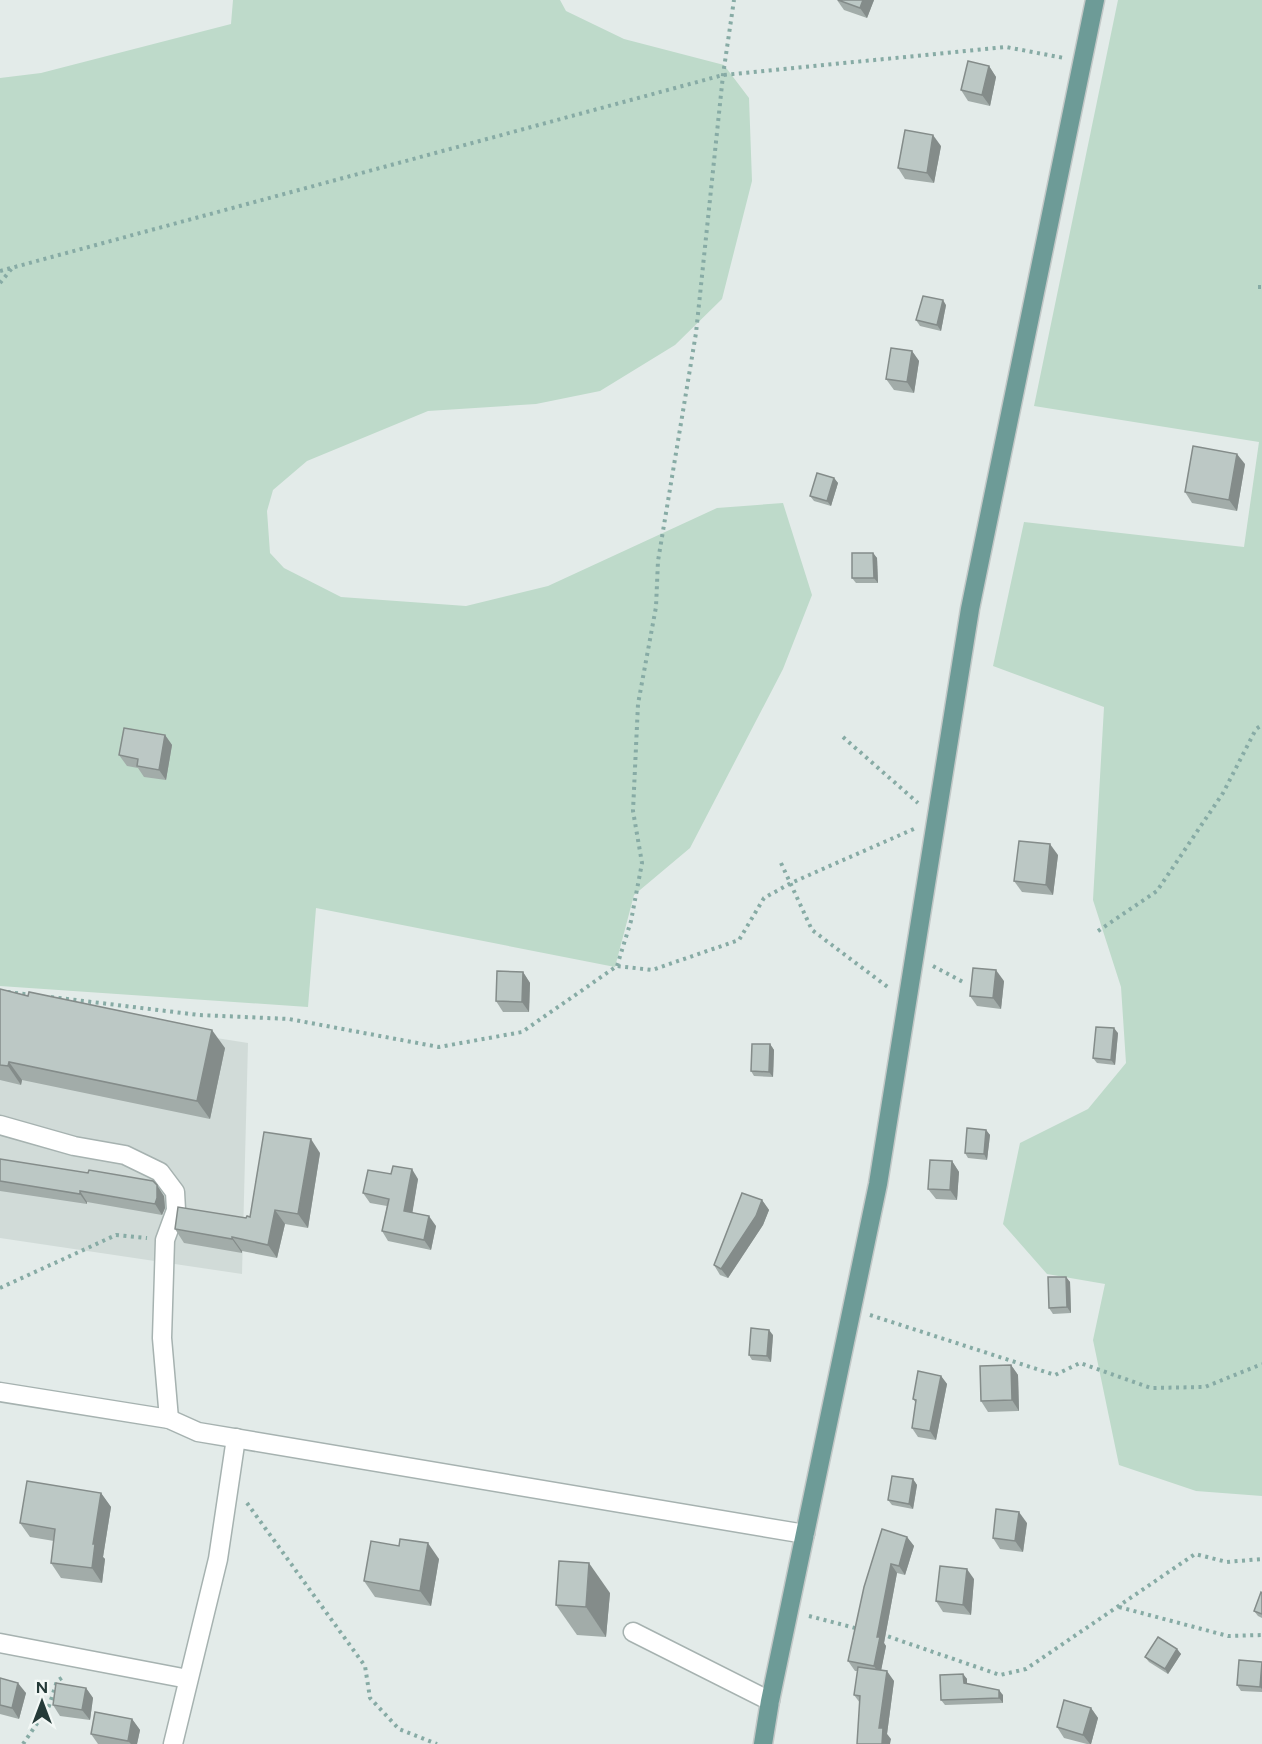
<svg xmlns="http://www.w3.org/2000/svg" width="1262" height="1744" font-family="Figtree,sans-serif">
	<rect width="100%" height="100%" fill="#e3ebe9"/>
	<polygon fill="#d1dbd8" points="0,1004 248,1043 242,1274 0,1238"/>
	<g fill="#bedaca">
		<polygon points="233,0 560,0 566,11 624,39 724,65 749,98 752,181 722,299 675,345 600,391 536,404 428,411 307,461 273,490 267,511 270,553 284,568 341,597 466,606 548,586 717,508 783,503 812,595 783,669 690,848 634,895 615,967 316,908 308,1007 0,986 0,78 41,73 231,24"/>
		<polygon points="1118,0 1262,0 1262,1496 1196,1491 1119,1465 1093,1340 1105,1284 1047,1274 1003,1224 1020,1143 1088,1109 1126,1063 1121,987 1093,900 1104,707 993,666 1024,522 1244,547 1259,442 1034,406"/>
	</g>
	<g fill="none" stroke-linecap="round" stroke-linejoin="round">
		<g stroke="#a6b2b0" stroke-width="21">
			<g id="minor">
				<polyline points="0,1125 74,1146 125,1155 160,1172 175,1192 176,1210 165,1240 162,1338 169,1419"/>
				<polyline points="0,1392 169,1419 198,1432 805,1534"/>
				<polyline points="633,1632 770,1701"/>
				<polyline points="0,1643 188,1679"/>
				<polyline points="173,1744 218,1559 236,1438"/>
			</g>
		</g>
		<g stroke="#c2c8c7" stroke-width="21">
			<polyline id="major" points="763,1744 770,1701 878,1184 970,609 1095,0"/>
		</g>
		<g stroke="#87aba5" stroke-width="4" stroke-dasharray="3 4.5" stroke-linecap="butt">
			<polyline points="0,271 723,75 1006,47 1064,58"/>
			<polyline points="0,283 13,267"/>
			<polyline points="1258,287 1262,287"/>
			<polyline points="843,737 918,803"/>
			<polyline points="781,863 812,930 889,988"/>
			<polyline points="1098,931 1157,891 1223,793 1256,729 1262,725"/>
			<polyline points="617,966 631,921 642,863 633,811 638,704 656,607 658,561 696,333 723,75 734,0"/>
			<polyline points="933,966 963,982"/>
			<polyline points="0,991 32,995"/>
			<polyline points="51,997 199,1015 289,1019 439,1047 522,1032 617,966 652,970 739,940 764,898 791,883 916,828"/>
			<polyline points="0,1288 116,1235 147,1238"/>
			<polyline points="870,1315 1055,1375 1080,1363 1151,1388 1205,1387 1262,1364"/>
			<polyline points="247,1503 365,1666 370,1698 399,1729 437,1744"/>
			<polyline points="1119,1607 1228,1636 1262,1635"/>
			<polyline points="809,1616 859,1629"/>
			<polyline points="881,1634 1000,1675 1026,1669 1195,1554 1227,1562 1262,1559"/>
			<polyline points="23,1744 49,1706 57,1681 63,1677"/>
		</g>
		<use href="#minor" stroke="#fff" stroke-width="18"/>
		<use href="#major" stroke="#6d9b97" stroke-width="18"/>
	</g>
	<g fill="#a2aca9">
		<polygon points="837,0 874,0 867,18 844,10"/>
		<polygon points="989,66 996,77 990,106 968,101 961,90"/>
		<polygon points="941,146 934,183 905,179 898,168"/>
		<polygon points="946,305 941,331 920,326 916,320"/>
		<polygon points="912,351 919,361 914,393 894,390 886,379"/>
		<polygon points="1245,464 1237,511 1192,503 1185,492"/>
		<polygon points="834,478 838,483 831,506 814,501 810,496"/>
		<polygon points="873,553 877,558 878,583 856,583 852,578"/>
		<polygon points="165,735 172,745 166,780 144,777 138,768 127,766 119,755"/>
		<polygon points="1058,855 1053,895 1022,892 1014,881"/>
		<polygon points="523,972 530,983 529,1012 503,1012 496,1001"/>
		<polygon points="1004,981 1001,1009 977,1006 970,996"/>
		<polygon points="0,989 28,996 225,1048 210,1119 22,1080 21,1085 0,1080"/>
		<polygon points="1118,1033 1115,1065 1097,1063 1093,1058"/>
		<polygon points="770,1044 774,1050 773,1077 754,1076 751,1071"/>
		<polygon points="986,1130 990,1135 987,1160 968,1158 965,1153"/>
		<polygon points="320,1153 308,1228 285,1224 277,1258 242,1251 242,1253 184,1243 175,1229 250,1217"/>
		<polygon points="0,1159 164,1196 165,1208 162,1215 87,1202 87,1204 0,1191"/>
		<polygon points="952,1161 959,1172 957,1200 936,1199 928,1189"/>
		<polygon points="418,1179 412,1213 436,1226 431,1250 388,1241 382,1231 387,1206 370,1203 363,1193"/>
		<polygon points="762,1200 769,1210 763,1225 728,1278 720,1275 714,1265"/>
		<polygon points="1066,1277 1070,1282 1071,1313 1053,1314 1049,1308"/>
		<polygon points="773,1335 771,1362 752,1360 749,1355"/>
		<polygon points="1011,1365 1018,1375 1019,1411 988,1412 981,1401"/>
		<polygon points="941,1376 947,1384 936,1440 918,1437 912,1428 916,1403 913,1399"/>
		<polygon points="913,1479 917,1485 913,1509 892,1505 888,1500"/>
		<polygon points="101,1493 111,1507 103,1557 105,1559 102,1583 61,1578 51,1563 54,1541 30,1537 20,1523"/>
		<polygon points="1027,1523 1023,1552 1000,1549 993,1538"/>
		<polygon points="907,1537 914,1546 905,1575 897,1573 884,1643 886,1646 881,1670 894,1681 887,1734 891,1739 860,1703 854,1695 858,1671 855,1671 848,1661 864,1587"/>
		<polygon points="399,1546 439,1559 431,1606 375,1597 364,1581"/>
		<polygon points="974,1579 971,1615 943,1612 936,1601"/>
		<polygon points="610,1593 606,1637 577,1635 556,1605"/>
		<polygon points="1262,1593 1262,1618 1258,1616 1254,1611"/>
		<polygon points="1177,1649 1181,1654 1168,1674 1149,1662 1145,1657"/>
		<polygon points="1262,1662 1262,1692 1241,1691 1237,1685"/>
		<polygon points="963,1674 967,1679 967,1684 1003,1695 1003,1703 945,1705 941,1700"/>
		<polygon points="0,1678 26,1693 19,1719 0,1714"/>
		<polygon points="86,1688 93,1698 90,1720 60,1716 53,1705"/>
		<polygon points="1091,1708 1098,1718 1091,1744 1087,1744 1064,1738 1057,1727"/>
		<polygon points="132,1719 140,1730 137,1744 98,1744 91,1734"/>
	</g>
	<g fill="#848c8a">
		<polygon points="863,0 874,0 867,18 860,8"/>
		<polygon points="989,66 996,77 990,106 982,95"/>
		<polygon points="933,135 941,146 934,183 927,173"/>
		<polygon points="943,300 946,305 941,331 937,325"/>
		<polygon points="912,351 919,361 914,393 907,382"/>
		<polygon points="1237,454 1245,464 1237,511 1229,500"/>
		<polygon points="834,478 838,483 831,506 827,501"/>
		<polygon points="873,553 877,558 878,583 874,578"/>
		<polygon points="165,735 172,745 166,780 159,770"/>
		<polygon points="1050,844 1058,855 1053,895 1046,885"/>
		<polygon points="996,970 1004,981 1001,1009 993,998"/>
		<polygon points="523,972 530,983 529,1012 522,1002"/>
		<polygon points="1114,1028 1118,1033 1115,1065 1111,1060"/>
		<polygon points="212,1030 225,1048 210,1119 197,1101"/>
		<polygon points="770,1044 774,1050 773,1077 769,1072"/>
		<polygon points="9,1062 22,1080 21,1085 8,1066"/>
		<polygon points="986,1130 990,1135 987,1160 984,1154"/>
		<polygon points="311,1139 320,1153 308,1228 298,1214"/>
		<polygon points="952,1161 959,1172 957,1200 950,1190"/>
		<polygon points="412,1169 418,1179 411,1221 404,1211"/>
		<polygon points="157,1185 164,1196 165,1208 162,1215 155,1204"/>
		<polygon points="80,1191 87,1202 87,1204 80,1194"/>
		<polygon points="762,1200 769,1210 763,1225 728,1278 721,1269"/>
		<polygon points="275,1210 285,1224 277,1258 268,1245"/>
		<polygon points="429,1216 436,1226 431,1250 424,1240"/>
		<polygon points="232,1237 242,1251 242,1253 232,1239"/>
		<polygon points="1066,1277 1070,1282 1071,1313 1067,1307"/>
		<polygon points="769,1330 773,1335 771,1362 767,1356"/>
		<polygon points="1011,1365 1018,1375 1019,1411 1012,1400"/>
		<polygon points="941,1376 947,1384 936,1440 930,1431"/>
		<polygon points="913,1479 917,1485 913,1509 909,1504"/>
		<polygon points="101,1493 111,1507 103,1557 105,1559 102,1583 92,1568 93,1544"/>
		<polygon points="1019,1512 1027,1523 1023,1552 1015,1541"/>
		<polygon points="907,1537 914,1546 905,1575 899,1566"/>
		<polygon points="428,1543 439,1559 431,1606 420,1591"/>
		<polygon points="589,1563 610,1593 606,1637 586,1607"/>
		<polygon points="891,1564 897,1573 884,1643 886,1646 880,1676 874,1666 877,1637"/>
		<polygon points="967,1569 974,1579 971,1615 963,1605"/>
		<polygon points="1177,1649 1181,1654 1168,1674 1165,1669"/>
		<polygon points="1262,1662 1262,1689 1260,1687"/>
		<polygon points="887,1671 894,1681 887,1734 891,1739 890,1744 882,1744 879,1728"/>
		<polygon points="963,1674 967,1679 967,1689 964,1683"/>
		<polygon points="18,1683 26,1693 19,1719 12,1708"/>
		<polygon points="86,1688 93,1698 90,1720 82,1710"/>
		<polygon points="999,1690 1003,1695 1003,1703 999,1698"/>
		<polygon points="1091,1708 1098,1718 1091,1744 1090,1744 1083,1735"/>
		<polygon points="132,1719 140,1730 137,1744 131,1744 128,1741"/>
	</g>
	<g fill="#bcc8c5" stroke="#848c8a" stroke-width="1.5">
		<polygon points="838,0 863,0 860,8"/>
		<polygon points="968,61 989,66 982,95 961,90"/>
		<polygon points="905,130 933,135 927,173 898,168"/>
		<polygon points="923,296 943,300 937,325 916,320"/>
		<polygon points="891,348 912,351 907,382 886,379"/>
		<polygon points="1193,446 1237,454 1229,500 1185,492"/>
		<polygon points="817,473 834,478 827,501 810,496"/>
		<polygon points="852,553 873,553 874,578 852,578"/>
		<polygon points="124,728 165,735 159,770 137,766 138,759 119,755"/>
		<polygon points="1019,841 1050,844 1046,885 1014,881"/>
		<polygon points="973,968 996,970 993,998 970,996"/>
		<polygon points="497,971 523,972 522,1002 496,1001"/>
		<polygon points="0,989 28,996 29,992 212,1030 197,1101 9,1062 8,1066 0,1065"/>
		<polygon points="1096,1027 1114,1028 1111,1060 1093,1058"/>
		<polygon points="752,1044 770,1044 769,1072 751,1071"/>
		<polygon points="967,1128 986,1130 984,1154 965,1153"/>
		<polygon points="264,1132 311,1139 298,1214 275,1210 268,1245 232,1237 232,1239 175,1229 178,1207 246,1218 247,1216 250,1217"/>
		<polygon points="0,1159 88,1173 89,1170 153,1181 157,1185 157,1198 155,1204 80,1191 80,1194 0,1181"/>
		<polygon points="930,1160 952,1161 950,1190 928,1189"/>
		<polygon points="393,1166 412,1169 404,1211 429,1216 424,1240 382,1231 389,1199 363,1193 368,1170 391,1174"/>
		<polygon points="742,1193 762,1200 756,1216 721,1269 714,1265"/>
		<polygon points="1048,1277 1066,1277 1067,1307 1049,1308"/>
		<polygon points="751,1328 769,1330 767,1356 749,1355"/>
		<polygon points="1011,1365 1012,1400 981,1401 980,1366"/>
		<polygon points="918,1371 941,1376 930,1431 912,1428 916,1400 913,1399"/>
		<polygon points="892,1476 913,1479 909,1504 888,1500"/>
		<polygon points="27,1481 101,1493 93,1544 95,1544 92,1568 51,1563 55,1529 20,1523"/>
		<polygon points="996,1509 1019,1512 1015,1541 993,1538"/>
		<polygon points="882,1529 907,1537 899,1566 891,1564 877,1637 880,1637 874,1666 848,1661 864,1587"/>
		<polygon points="400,1539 428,1543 420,1591 364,1581 371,1541 399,1546"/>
		<polygon points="559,1561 589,1563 586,1607 556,1605"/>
		<polygon points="940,1566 967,1569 963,1605 936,1601"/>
		<polygon points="1261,1592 1262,1593 1262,1614 1254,1611"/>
		<polygon points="1158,1637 1177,1649 1165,1669 1145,1657"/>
		<polygon points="1239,1660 1262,1662 1260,1687 1237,1685"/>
		<polygon points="858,1667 887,1671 879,1728 883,1728 882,1744 857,1744 860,1696 854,1695"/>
		<polygon points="963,1674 964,1683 999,1690 999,1698 941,1700 940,1675"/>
		<polygon points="0,1678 18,1683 12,1708 0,1705"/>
		<polygon points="56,1683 86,1688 82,1710 53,1705"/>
		<polygon points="1064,1700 1091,1708 1083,1735 1057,1727"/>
		<polygon points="95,1712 132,1719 128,1741 91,1734"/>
	</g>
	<g transform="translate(42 1702)" stroke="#f3f8f6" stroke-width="4.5" paint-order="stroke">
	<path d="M0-4.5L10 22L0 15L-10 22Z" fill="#253a38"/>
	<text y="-9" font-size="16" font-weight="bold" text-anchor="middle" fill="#253a38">N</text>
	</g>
</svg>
